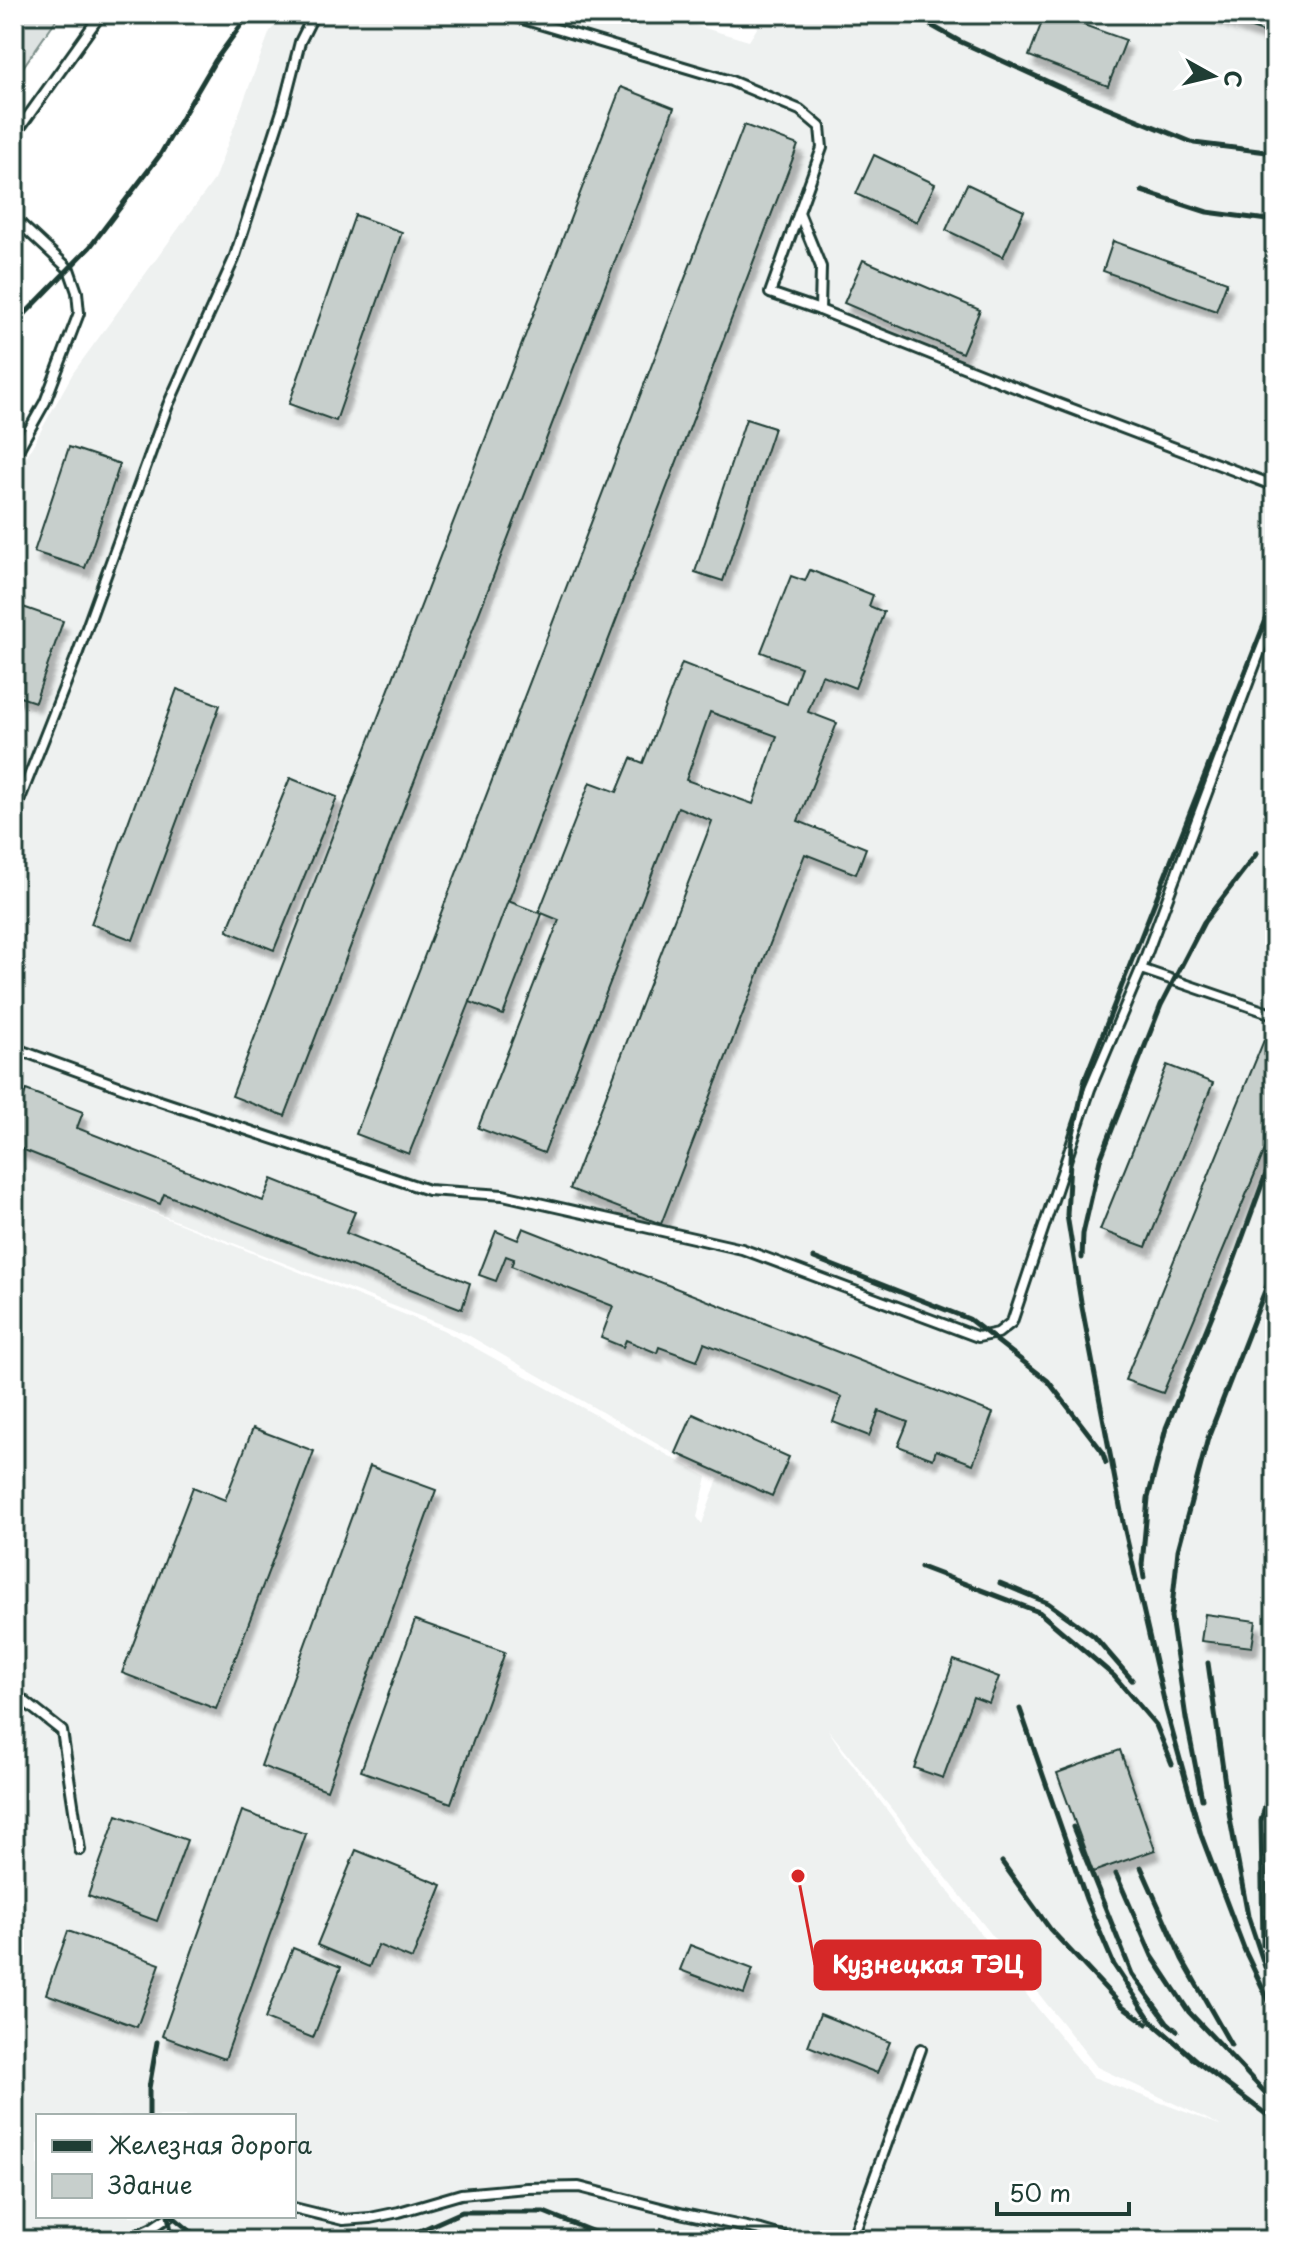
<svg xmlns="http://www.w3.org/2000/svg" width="1289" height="2254" font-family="'Playpen Sans',sans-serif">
	<defs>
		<filter id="shadow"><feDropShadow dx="5" dy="9" stdDeviation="2" flood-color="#0004"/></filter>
	</defs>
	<rect width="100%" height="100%" fill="#fff"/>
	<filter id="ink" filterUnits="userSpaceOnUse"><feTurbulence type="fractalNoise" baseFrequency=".0125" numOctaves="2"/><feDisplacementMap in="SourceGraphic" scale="16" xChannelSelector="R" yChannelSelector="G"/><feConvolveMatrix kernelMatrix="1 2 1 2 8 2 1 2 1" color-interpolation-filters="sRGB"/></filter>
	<g filter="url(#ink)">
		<path fill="#eef1f0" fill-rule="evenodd" d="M286,14H656L749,41L766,14H1275V2240H14V1973L25,1928L14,1901V479L73,373L214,180L270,31ZM41,1168L468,1335L718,1479L702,1524L697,1517L707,1477L443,1330ZM827,1728L1097,2067L1222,2126L1093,2077L1030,1999L843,1752ZM38,2116H294V2216H38Z"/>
		<polygon fill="#dee3e2" stroke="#7e908b" stroke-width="2" points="14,14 60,14 14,80"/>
		<g fill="#c7cfcc" stroke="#1f3d34" stroke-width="2" fill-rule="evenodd" filter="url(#shadow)">
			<polygon points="1045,14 1053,14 1126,40 1108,86 1029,56"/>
			<polygon points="1210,14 1275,14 1275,36"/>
			<polygon points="621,87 674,108 285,1116 232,1096"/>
			<polygon points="744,125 798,145 470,1002 409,1154 356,1134"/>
			<polygon points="874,155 935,184 917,222 856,194"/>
			<polygon points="967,184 1024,211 1003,257 946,230"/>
			<polygon points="355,215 402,232 336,421 289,404"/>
			<polygon points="1113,241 1227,282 1216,311 1103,271"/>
			<polygon points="863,260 980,310 962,353 844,303"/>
			<polygon points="746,419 774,428 723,581 695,572"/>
			<polygon points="69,447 120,464 85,568 34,552"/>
			<path d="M810,570L873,595L869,606L884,612L855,688L822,675L808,712L837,723L798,821L866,848L856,874L805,854L661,1224L570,1189L712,821L678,807L544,1153L478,1128L559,920L539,912L590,782L617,792L631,758L643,763L682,663L787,704L801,667L761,652L791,576L805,581ZM710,712L777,736L753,804L686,780Z"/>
			<polygon points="23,607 63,621 35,702 14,695 14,633"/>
			<polygon points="177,689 220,705 133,940 91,924"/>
			<polygon points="290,778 337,797 274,950 227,931"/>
			<polygon points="508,901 542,914 503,1015 470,1002"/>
			<polygon points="1264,1040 1275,1045 1275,1126 1163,1393 1125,1380"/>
			<polygon points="1167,1065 1213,1083 1146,1247 1100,1230"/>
			<polygon points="26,1090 83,1112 77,1128 263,1201 272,1179 355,1212 346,1233 470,1283 462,1309 164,1194 160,1204 14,1146 14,1109 18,1111"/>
			<polygon points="523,1228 993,1413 973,1464 936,1450 933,1459 898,1446 908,1422 879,1411 869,1436 833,1422 842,1397 704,1343 697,1361 659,1347 657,1353 626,1340 623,1347 601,1338 613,1306 511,1266 514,1259 506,1256 496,1281 479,1275 496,1231 518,1240"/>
			<polygon points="693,1414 789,1457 772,1496 676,1453"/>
			<polygon points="253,1428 314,1451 216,1709 122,1673 193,1487 225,1500"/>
			<polygon points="370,1466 436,1490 327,1790 261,1766"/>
			<polygon points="1205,1614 1256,1621 1252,1647 1201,1641"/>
			<polygon points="415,1620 505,1652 451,1803 361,1771"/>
			<polygon points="954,1660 999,1677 989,1703 973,1697 943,1778 914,1768"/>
			<polygon points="1120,1750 1155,1850 1093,1872 1057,1773"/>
			<polygon points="242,1811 306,1834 225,2059 162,2036"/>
			<polygon points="117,1815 187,1840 157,1921 88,1896"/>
			<polygon points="1265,1835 1275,1835 1275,1934 1267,1935"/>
			<polygon points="356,1850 442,1885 412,1959 378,1945 369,1967 317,1945"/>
			<polygon points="68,1931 160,1964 137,2027 46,1994"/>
			<polygon points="690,1945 753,1969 744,1994 680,1970"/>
			<polygon points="293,1948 341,1967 313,2038 265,2019"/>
			<polygon points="820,2014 890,2042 877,2073 808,2046"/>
			<polygon points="661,2228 692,2240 656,2240"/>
		</g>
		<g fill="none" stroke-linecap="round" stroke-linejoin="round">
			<g stroke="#1f3d34" stroke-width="14">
				<g id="service">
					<polyline points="506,14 731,81 800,110 820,127 822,148 770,293 820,310 1001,382 1275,486"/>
					<polyline points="14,136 101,14"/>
					<polyline points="799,213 821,267 820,310"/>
					<polyline points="14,218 69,269 77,292 79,313 45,402 14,457"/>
					<polyline points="14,814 77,655 168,405 234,259 283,108 300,42 314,14"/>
					<polyline points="1141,969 1275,1015"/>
					<polyline points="14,1048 157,1100 428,1190 503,1195 742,1249 978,1337 998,1333 1012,1322 1090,1089 1141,969 1275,611"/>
					<polyline points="14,1693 62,1731 80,1850"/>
					<polyline points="294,2208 343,2220 370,2218 399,2212 461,2194 527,2188 579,2187 684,2214 761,2230 795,2240"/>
					<polyline points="126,2240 152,2228 170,2216"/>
					<polyline points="852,2240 921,2049"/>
				</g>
			</g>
			<use href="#service" stroke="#fff" stroke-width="8"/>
			<g stroke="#1f3d34" stroke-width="5">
				<polyline points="911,14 959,41 1077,95 1194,143 1275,153"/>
				<polyline points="1142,191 1207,212 1275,221"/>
				<polyline points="14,325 90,247 160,155 215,61 249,14"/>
				<polyline points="1275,597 1085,1079 1071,1143 1067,1215 1081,1302 1123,1522 1166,1709 1201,1835 1245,1951 1275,2014"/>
				<polyline points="814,1258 969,1319 1048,1381 1102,1451 1106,1463"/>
				<polyline points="1082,1258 1083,1234 1100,1160 1161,1005 1204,922 1257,853"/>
				<polyline points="921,1567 1039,1612 1114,1676 1156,1725 1172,1764"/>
				<polyline points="1144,1578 1142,1565 1148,1498 1166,1428 1231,1269 1275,1149"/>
				<polyline points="1000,1583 1048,1603 1094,1636 1132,1680"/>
				<polyline points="1208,1663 1230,1819 1248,1916 1265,1967"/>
				<polyline points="1020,1709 1086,1899 1114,1965 1151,2021 1199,2063"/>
				<polyline points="1202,1799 1186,1718 1171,1617 1178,1550 1208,1438 1275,1265"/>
				<polyline points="1073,1827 1132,1974 1167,2022 1177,2031"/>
				<polyline points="1002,1862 1050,1929 1121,2005 1147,2024"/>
				<polyline points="1141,1867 1182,1959 1231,2045"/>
				<polyline points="1116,1874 1152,1956 1189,2012 1275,2103"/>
				<polyline points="1263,1945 1261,1821 1275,1772"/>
				<polyline points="1192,2058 1275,2121"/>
				<polyline points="149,2116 149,2088 157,2042"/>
				<polyline points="168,2216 173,2240"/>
				<polyline points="172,2216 201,2240"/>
				<polyline points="399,2240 462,2212 544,2212 614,2240"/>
			</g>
		</g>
	</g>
	<path fill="none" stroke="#d62828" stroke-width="3" d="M798 1876L815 1965"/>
	<circle fill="#d62828" stroke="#fff" stroke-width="3" cx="798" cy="1876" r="8"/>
	<rect fill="#d62828" stroke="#d62828" stroke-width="3" x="815" y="1941" width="225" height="48" rx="8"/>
	<g font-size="24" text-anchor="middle" font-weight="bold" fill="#fff">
		<text x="928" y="1973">Кузнецкая ТЭЦ</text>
	</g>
	<rect width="1289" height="2254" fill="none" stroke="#fff" stroke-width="48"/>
	<rect x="24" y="24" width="1241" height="2206" fill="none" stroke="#1f3d34" stroke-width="3" filter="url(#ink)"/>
	<rect x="36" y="2114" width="260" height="104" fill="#ffffff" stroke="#a5b1ae" stroke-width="2"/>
	<rect x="52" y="2140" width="40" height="12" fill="#1f3d34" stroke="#a5b1ae" stroke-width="2"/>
	<text x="108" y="2154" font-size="24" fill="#1f3d34">Железная дорога</text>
	<rect x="52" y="2174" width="40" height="24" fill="#c7cfcc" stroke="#a5b1ae" stroke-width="2"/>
	<text x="108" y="2194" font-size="24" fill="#1f3d34">Здание</text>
	<g transform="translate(1213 76) rotate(98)" stroke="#ffffff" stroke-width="6" paint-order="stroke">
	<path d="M0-6L14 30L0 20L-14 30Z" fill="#1f3d34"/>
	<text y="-12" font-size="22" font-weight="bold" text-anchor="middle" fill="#1f3d34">С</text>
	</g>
	<path d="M997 2202v12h132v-12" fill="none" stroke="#1f3d34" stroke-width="4"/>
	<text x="1009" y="2202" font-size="24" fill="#1f3d34" stroke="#ffffff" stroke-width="6" paint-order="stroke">50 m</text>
</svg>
